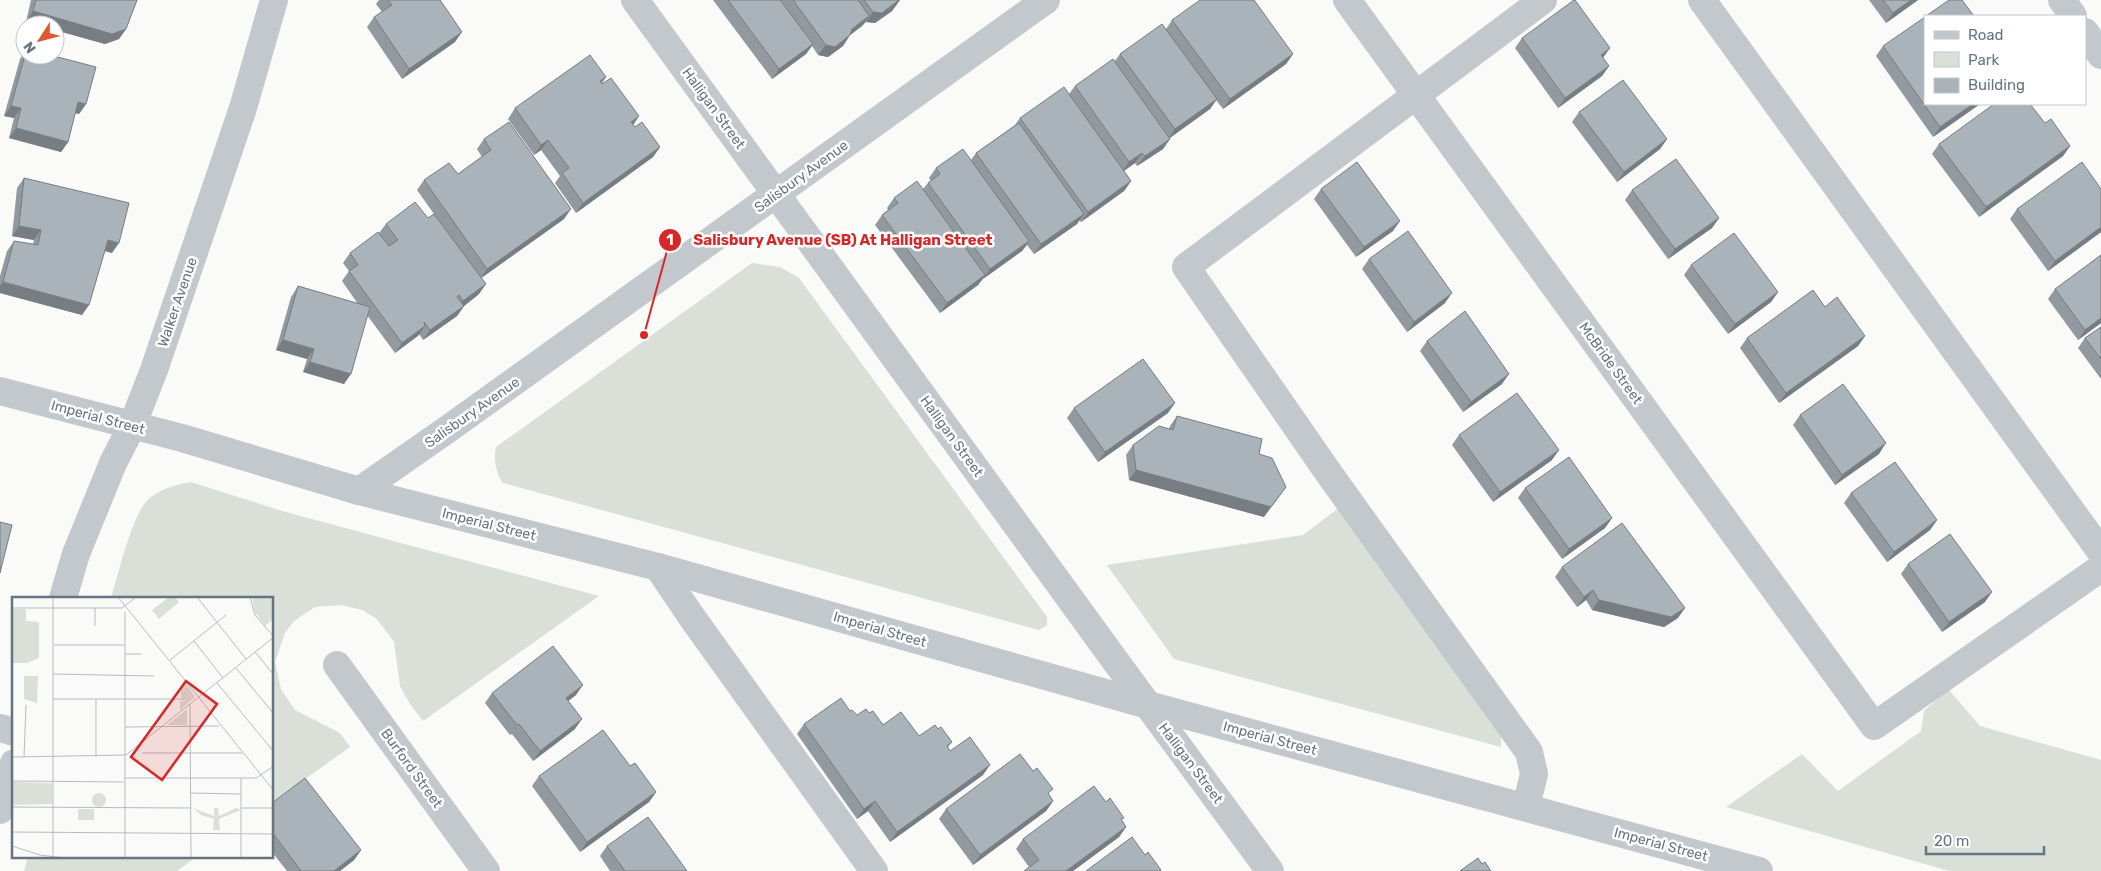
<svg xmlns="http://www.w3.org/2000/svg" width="2101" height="871" font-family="Rubik,sans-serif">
	<rect width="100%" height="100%" fill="#fafaf8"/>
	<g fill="#dadfd7">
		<path d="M752,263L780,267L799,278L1047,617V625L1039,630L503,483C496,474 493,458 496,447Z"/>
		<path d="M191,482L282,511L599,596L423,721L410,704L400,686L394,642L377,619L362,610L342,605L315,607L294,621L285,633L275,662L281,689L295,710L340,733L350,747L273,802L272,598H111C118,576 133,509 151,497C162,489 177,484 191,482Z"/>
		<polygon points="1340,507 1501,727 1501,747 1174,659 1107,565 1303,535"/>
		<polygon points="1948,689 1980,726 2101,760 2101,871 1949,871 1726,807 1802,754 1838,791 1921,731 1924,711"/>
		<polygon points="28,857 196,857 177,871 24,871"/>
	</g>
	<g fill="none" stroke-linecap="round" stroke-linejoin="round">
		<g stroke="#c3c8cc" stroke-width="28">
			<polyline points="635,0 1111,655 1270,871"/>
			<polyline points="1347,0 1874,726 2101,568"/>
			<polyline points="1702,0 2101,552"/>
			<polyline points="2062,0 2073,16"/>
			<polyline points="2085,32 2101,55"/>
			<polyline points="0,391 182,438 359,491 658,567 1148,705 1759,871"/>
			<polyline points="359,491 448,429 1046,0"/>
			<polyline points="658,567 691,616 874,871"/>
			<polyline points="63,598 76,554 113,463 132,426 154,370 243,108 274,0"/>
			<polyline points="337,665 486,871"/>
			<polyline points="0,728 14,732"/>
			<polyline points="1526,807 1534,774 1529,752 1330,475 1186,267 1543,0"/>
			<polyline points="0,810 14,763"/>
		</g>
	</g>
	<g fill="#929a9f">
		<polygon points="31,0 137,0 126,29 119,39 105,44 26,22"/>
		<polygon points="379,0 440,0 455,42 402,79 367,27 374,17 382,12 376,4"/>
		<polygon points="713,0 900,0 892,11 875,23 866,22 862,26 850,35 843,46 828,57 818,55 812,46 806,54 772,79"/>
		<polygon points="1869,0 1918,0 1886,23"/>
		<polygon points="1172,20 1293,54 1286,64 1223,109 1216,100 1210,109 1170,138 1163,149 1137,166 1135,163 1124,171 1131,181 1124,191 1081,222 1079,220 1077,224 1034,254 1027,245 1022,251 983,279 978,285 940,313 875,225 882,215 888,210 887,208 894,198 923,189 928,183 931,181 929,178 936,168 971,160 976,153 1015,125 1020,118 1069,94 1075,86 1115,61 1120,54 1166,29"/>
		<polygon points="1522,38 1603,58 1609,66 1602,76 1558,108 1515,48"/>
		<polygon points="1883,46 1925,104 1980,104 1933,137 1876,56"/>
		<polygon points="25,51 25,55 86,104 79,114 75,113 68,142 61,152 9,138 14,118 4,116 20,59"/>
		<polygon points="606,77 602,84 635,127 660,147 653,157 576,213 555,183 560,176 541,150 534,155 508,119 515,108"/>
		<polygon points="1579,112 1667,139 1660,149 1617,182 1572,122"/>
		<polygon points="2045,123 2070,146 2063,156 1979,217 1932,154 1939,144"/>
		<polygon points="484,139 564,219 482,277 479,294 464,306 457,316 423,340 419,334 395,353 367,315 344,384 303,372 307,359 276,350 291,297 298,286 358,304 342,281 349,271 343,263 350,253 379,233 386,224 428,218 434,214 417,190 424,180 458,174 482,157 477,149"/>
		<polygon points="24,178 112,253 105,251 82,315 0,293 0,276 7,251 14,241 33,244 34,240 12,236 17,188"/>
		<polygon points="1321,189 1393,231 1356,257 1314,199"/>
		<polygon points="2101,189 2101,232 2048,271 2010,219 2017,209"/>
		<polygon points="1632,190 1719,218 1712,228 1668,259 1625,200"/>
		<polygon points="2101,255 2101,323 2078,340 2048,299 2055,289"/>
		<polygon points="1369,259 1445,303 1407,332 1362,269"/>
		<polygon points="1691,265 1778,292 1771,302 1728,334 1684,275"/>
		<polygon points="1825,307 1865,336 1858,346 1779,403 1740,348 1747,338"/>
		<polygon points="2101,327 2101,379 2078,348 2085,338"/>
		<polygon points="1427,341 1502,384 1463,412 1420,351"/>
		<polygon points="1074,408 1168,413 1098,462 1067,418"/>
		<polygon points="1800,415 1879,454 1835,485 1793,425"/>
		<polygon points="1177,416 1259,454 1264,517 1129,480 1126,455 1133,445 1169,429 1170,426"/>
		<polygon points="1459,435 1552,460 1493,502 1452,445"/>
		<polygon points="1525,488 1612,518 1605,528 1562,559 1518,498"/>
		<polygon points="1851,493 1937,520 1930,530 1887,562 1844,503"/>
		<polygon points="1908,564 1985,602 1942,632 1901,574"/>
		<polygon points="1562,567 1678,618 1664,627 1592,610 1586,600 1577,607 1555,577"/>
		<polygon points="492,693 576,695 568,701 575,729 533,761 512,734 510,735 485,703"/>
		<polygon points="850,711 857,715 919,736 938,729 952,742 948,747 950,751 983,775 890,842 868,811 857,819 797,734 804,724"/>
		<polygon points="630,766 656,792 649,802 580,852 532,786 539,776"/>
		<polygon points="1049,795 1053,801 1046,811 973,865 939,819 946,809"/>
		<polygon points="1106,802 1126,827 1119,837 1073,871 1024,871 1029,867 1016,849 1023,839"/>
		<polygon points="272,803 361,850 354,860 340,871 287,871 272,852"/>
		<polygon points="607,846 687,871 610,871 600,856"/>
	</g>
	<g fill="#777d82">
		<polygon points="897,0 900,0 892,11 875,23 866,22 873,12"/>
		<polygon points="1911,0 1918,0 1886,23 1893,13"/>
		<polygon points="33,11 126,29 119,39 105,44 55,30 55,25 38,25 26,22"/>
		<polygon points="869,16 862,26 845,39 852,29"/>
		<polygon points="462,32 455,42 402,79 409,69"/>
		<polygon points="850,35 843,46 828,57 818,55 826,45"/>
		<polygon points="813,44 806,54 772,79 779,69"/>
		<polygon points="1610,48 1603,58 1601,55"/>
		<polygon points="1293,54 1286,64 1223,109 1230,99"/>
		<polygon points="1609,66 1602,76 1558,108 1565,98"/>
		<polygon points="1217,99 1210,109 1168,139 1175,129"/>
		<polygon points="78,102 86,104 79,114 71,112"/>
		<polygon points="1973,104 1980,104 1933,137 1940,127"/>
		<polygon points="11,106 21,108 14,118 4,116"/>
		<polygon points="639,116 632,127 631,122"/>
		<polygon points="16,128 68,142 61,152 9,138"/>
		<polygon points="1170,139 1163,149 1137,166 1145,156"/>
		<polygon points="1667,139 1660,149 1617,182 1624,172"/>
		<polygon points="548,140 541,150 534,155 541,145"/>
		<polygon points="2070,146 2063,156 1979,217 1986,207"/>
		<polygon points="660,147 653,157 576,213 583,203"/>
		<polygon points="1142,153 1135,163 1122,172 1129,162"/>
		<polygon points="1131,181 1124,191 1081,222 1088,212"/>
		<polygon points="571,209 564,219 480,279 487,269"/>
		<polygon points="1084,214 1077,224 1034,254 1041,244"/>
		<polygon points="1719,218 1712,228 1668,259 1675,249"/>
		<polygon points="1400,221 1393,231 1356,257 1364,247"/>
		<polygon points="19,226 41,230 34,240 12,236"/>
		<polygon points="2101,227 2101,232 2048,271 2055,261"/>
		<polygon points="108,240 119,243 112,253 101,250"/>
		<polygon points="1029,241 1022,251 983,279 990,269"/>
		<polygon points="985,275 978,285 940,313 947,303"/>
		<polygon points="3,282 89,305 82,315 0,293 0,286"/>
		<polygon points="486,284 479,294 464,306 457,316 423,340 430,330 456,311 463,301"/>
		<polygon points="1778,292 1771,302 1728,334 1735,324"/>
		<polygon points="1452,293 1445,303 1407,332 1414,322"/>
		<polygon points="2101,318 2101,323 2078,340 2085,330"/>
		<polygon points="425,326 418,336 395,353 402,343"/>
		<polygon points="1865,336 1858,346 1779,403 1786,393"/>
		<polygon points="283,340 314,349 307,359 276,350"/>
		<polygon points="310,362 351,374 344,384 303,372"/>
		<polygon points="1509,374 1502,384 1463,412 1471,402"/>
		<polygon points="1175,403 1168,413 1098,462 1105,452"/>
		<polygon points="1886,443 1879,454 1835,485 1842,475"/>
		<polygon points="1559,450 1552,460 1493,502 1500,492"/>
		<polygon points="1136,470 1286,487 1264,517 1129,480"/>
		<polygon points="1612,518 1605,528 1562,559 1569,549"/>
		<polygon points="1937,520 1930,530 1887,562 1894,552"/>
		<polygon points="1593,590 1586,600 1577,607 1584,597"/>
		<polygon points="1992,592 1985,602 1942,632 1949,622"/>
		<polygon points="1599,600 1685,608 1678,618 1664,627 1592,610"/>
		<polygon points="583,685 576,695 559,708 566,698"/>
		<polygon points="582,719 575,729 533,761 540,751"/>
		<polygon points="990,765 983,775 890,842 897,832"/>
		<polygon points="656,792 649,802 580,852 587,842"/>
		<polygon points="875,801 868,811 857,819 864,809"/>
		<polygon points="1053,801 1046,811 973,865 980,855"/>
		<polygon points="1126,827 1119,837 1073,871 1066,871"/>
		<polygon points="361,850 354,860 340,871 334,871"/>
	</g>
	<g fill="#aab3b9" stroke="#777d82">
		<polygon points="36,0 137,0 126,29 112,34 33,11"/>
		<polygon points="388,0 440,0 462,32 409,69 374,17 392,5"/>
		<polygon points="728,0 780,0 813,44 779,69"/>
		<polygon points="793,0 858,0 869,16 852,29 850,35 835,47 826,45"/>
		<polygon points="864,0 899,0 882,13 873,12"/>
		<polygon points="1200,0 1254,0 1293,54 1230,99 1172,20"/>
		<polygon points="1574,0 1575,0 1610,48 1601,55 1609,66 1565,98 1522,38"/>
		<polygon points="1883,0 1911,0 1893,13"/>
		<polygon points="1949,0 1962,0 1974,16 1926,16"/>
		<polygon points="1925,17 1925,104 1973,104 1940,127 1883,46"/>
		<polygon points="1162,24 1217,99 1175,129 1120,54"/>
		<polygon points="25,55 50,55 96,67 86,104 78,102 68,142 16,128 21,108 11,106"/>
		<polygon points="590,55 606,77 600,81 602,84 611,78 639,116 631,122 635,127 642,122 660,147 583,203 562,173 569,168 548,140 541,145 515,108"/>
		<polygon points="1113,59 1170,139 1145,156 1142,153 1129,162 1075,86"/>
		<polygon points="1623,80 1667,139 1624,172 1579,112"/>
		<polygon points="1064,87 1131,181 1088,212 1020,118"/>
		<polygon points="1994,104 2030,104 2045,123 2051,119 2070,146 1986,207 1939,144"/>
		<polygon points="509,122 571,209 487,269 424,180 449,163 458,174 491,150 484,139"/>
		<polygon points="1019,123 1084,214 1041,244 976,153"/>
		<polygon points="963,149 1029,241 990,269 928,183 940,174 936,168"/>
		<polygon points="1676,159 1719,218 1675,249 1632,190"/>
		<polygon points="1357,162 1400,221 1364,247 1321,189"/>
		<polygon points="2082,162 2101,189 2101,227 2055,261 2017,209"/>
		<polygon points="24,178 129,203 119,243 108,240 89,305 3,282 14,241 38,245 41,230 19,226"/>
		<polygon points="917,181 985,275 947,303 882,215 898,203 894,198"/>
		<polygon points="415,202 428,218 434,214 486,284 463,301 459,295 457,297 464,306 430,330 424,322 425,326 402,343 349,271 358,265 350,253 378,232 389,246 398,240 386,224"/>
		<polygon points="1408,231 1452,293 1414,322 1369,259"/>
		<polygon points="1734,233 1778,292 1735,324 1691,265"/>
		<polygon points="2101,255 2101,318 2085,330 2055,289"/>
		<polygon points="298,286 370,307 351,374 310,362 314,349 283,340"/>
		<polygon points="1813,290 1825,307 1837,297 1865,336 1786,393 1747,338"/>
		<polygon points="1465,311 1509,374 1471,402 1427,341"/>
		<polygon points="2101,327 2101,359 2085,338"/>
		<polygon points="1143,359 1175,403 1105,452 1074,408"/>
		<polygon points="1843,384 1886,443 1842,475 1800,415"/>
		<polygon points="1517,393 1559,450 1500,492 1459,435"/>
		<polygon points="1177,416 1262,439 1259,454 1272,458 1286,487 1271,507 1136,470 1133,445 1159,426 1173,430"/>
		<polygon points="1569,457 1612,518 1569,549 1525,488"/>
		<polygon points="1895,462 1937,520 1894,552 1851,493"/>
		<polygon points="0,522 12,525 0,573"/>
		<polygon points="1622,523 1685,608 1671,617 1599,600 1593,590 1584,597 1562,567"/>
		<polygon points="1950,534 1992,592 1949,622 1908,564"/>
		<polygon points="553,646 583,685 566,698 582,719 540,751 519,724 517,725 492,693"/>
		<polygon points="841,698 850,711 852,710 857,715 866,709 869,713 873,711 883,725 901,712 919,736 935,725 938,729 941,727 952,742 947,746 950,751 970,737 990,765 897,832 875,801 864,809 804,724"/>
		<polygon points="603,730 630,766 635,763 656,792 587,842 539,776"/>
		<polygon points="1020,754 1033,771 1037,768 1053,789 1048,793 1053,801 980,855 946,809"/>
		<polygon points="305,778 361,850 334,871 301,871 272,832 272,803"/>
		<polygon points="1094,786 1106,802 1110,798 1124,818 1121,819 1126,827 1066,871 1024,871 1039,860 1023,839"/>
		<polygon points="648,817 687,871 625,871 607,846"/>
		<polygon points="1132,837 1145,855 1148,852 1161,870 1160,871 1086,871"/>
		<polygon points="1478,858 1482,864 1485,862 1491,871 1460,871"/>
	</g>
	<g text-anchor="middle" stroke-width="5" stroke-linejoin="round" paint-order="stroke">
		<g font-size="14" fill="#657683" stroke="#fff">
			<text transform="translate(714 108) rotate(54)" y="5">Halligan Street</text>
			<text transform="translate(801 176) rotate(-36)" y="5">Salisbury Avenue</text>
			<text transform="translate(177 302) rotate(-71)" y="5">Walker Avenue</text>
			<text transform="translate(1611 363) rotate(54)" y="5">McBride Street</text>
			<text transform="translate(472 412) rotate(-35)" y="5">Salisbury Avenue</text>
			<text transform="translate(98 417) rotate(15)" y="5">Imperial Street</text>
			<text transform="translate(952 436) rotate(54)" y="5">Halligan Street</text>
			<text transform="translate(489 524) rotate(14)" y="5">Imperial Street</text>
			<text transform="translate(880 629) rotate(16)" y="5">Imperial Street</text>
			<text transform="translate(1270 738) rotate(15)" y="5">Imperial Street</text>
			<text transform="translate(1191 763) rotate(53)" y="5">Halligan Street</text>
			<text transform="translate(412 768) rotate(54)" y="5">Burford Street</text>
			<text transform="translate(1661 844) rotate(15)" y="5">Imperial Street</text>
		</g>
	</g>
	<g transform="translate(12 597)">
		<rect width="261" height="261" fill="#fafaf8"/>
		<path d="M157,0H163L167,5L147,22L140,13ZM240,0H261V22L253,29L243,15ZM0,12H14V24L27,25V61L15,66H0ZM12,79H26L25,106L12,102ZM173,85L183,100L168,113V104L175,103L169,100V89ZM175,113V128H155L174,113ZM0,185L40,186V207L0,208ZM80 203a7 7 0 1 1 14 0a7 7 0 1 1-14 0ZM181,211L202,219V211H206L207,219L224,211L229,213L207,222L208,233H201L202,222L189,218ZM66,212H82V223H66Z" fill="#dadfd7"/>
		<path fill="none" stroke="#b5bdc2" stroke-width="1" d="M106,0L262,194M185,0L234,62M238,0L243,18L262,40M0,11H110L124,0M113,15V261M83,29V11M182,44L211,81M42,48H113M243,55L262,78M113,57H129M158,63L214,18M224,71L262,117M41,77L142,79M205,86L262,155M41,102H173M178,107L179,261M113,130L207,129M130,156H230M0,160L114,158L262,40M12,160L14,108M84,160V102M112,181H244L262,169M0,184L112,185M178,196L229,197M0,210L179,211M229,211H262M0,235L262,237M0,249L28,258L52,261M41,260V0M229,261V181"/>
		<path fill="#d62828" fill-opacity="0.15" stroke="#d62828" stroke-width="2.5" d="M174,84L205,107L150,183L119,160Z"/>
		<rect width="261" height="261" fill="none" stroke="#657683" stroke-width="2.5"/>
	</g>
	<path fill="none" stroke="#d62828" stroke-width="2" d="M644 335L670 240"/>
	<g fill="#d62828" stroke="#fff" stroke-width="2">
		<circle cx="644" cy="335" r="5"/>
		<circle cx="670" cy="240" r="12"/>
	</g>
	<g font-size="15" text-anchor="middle" font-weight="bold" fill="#fff">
		<text x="670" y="245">1</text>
	</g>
	<g font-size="15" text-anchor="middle" font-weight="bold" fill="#d62828" stroke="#fff" stroke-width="5" stroke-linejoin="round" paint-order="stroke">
		<text x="843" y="245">Salisbury Avenue (SB) At Halligan Street</text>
	</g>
	<rect x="1924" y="15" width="162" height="90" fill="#ffffff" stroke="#c1c8cd"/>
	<rect x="1934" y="31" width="25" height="8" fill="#c3c8cc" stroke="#c1c8cd"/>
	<text x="1968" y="40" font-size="15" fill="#657683">Road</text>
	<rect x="1934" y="52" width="25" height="15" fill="#dadfd7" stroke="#c1c8cd"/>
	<text x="1968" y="65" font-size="15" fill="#657683">Park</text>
	<rect x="1934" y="78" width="25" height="15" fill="#aab3b9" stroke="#c1c8cd"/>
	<text x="1968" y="90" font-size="15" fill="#657683">Building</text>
	<g transform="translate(40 40) rotate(234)"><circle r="24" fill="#ffffff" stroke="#c1c8cd"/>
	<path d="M0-4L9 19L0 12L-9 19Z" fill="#e4572e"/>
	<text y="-8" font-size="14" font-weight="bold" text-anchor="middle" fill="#657683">N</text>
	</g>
	<path d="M1926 846v8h118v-8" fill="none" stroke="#657683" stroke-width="2.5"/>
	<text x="1934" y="846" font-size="15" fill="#657683" stroke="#ffffff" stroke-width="4" paint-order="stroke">20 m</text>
</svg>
